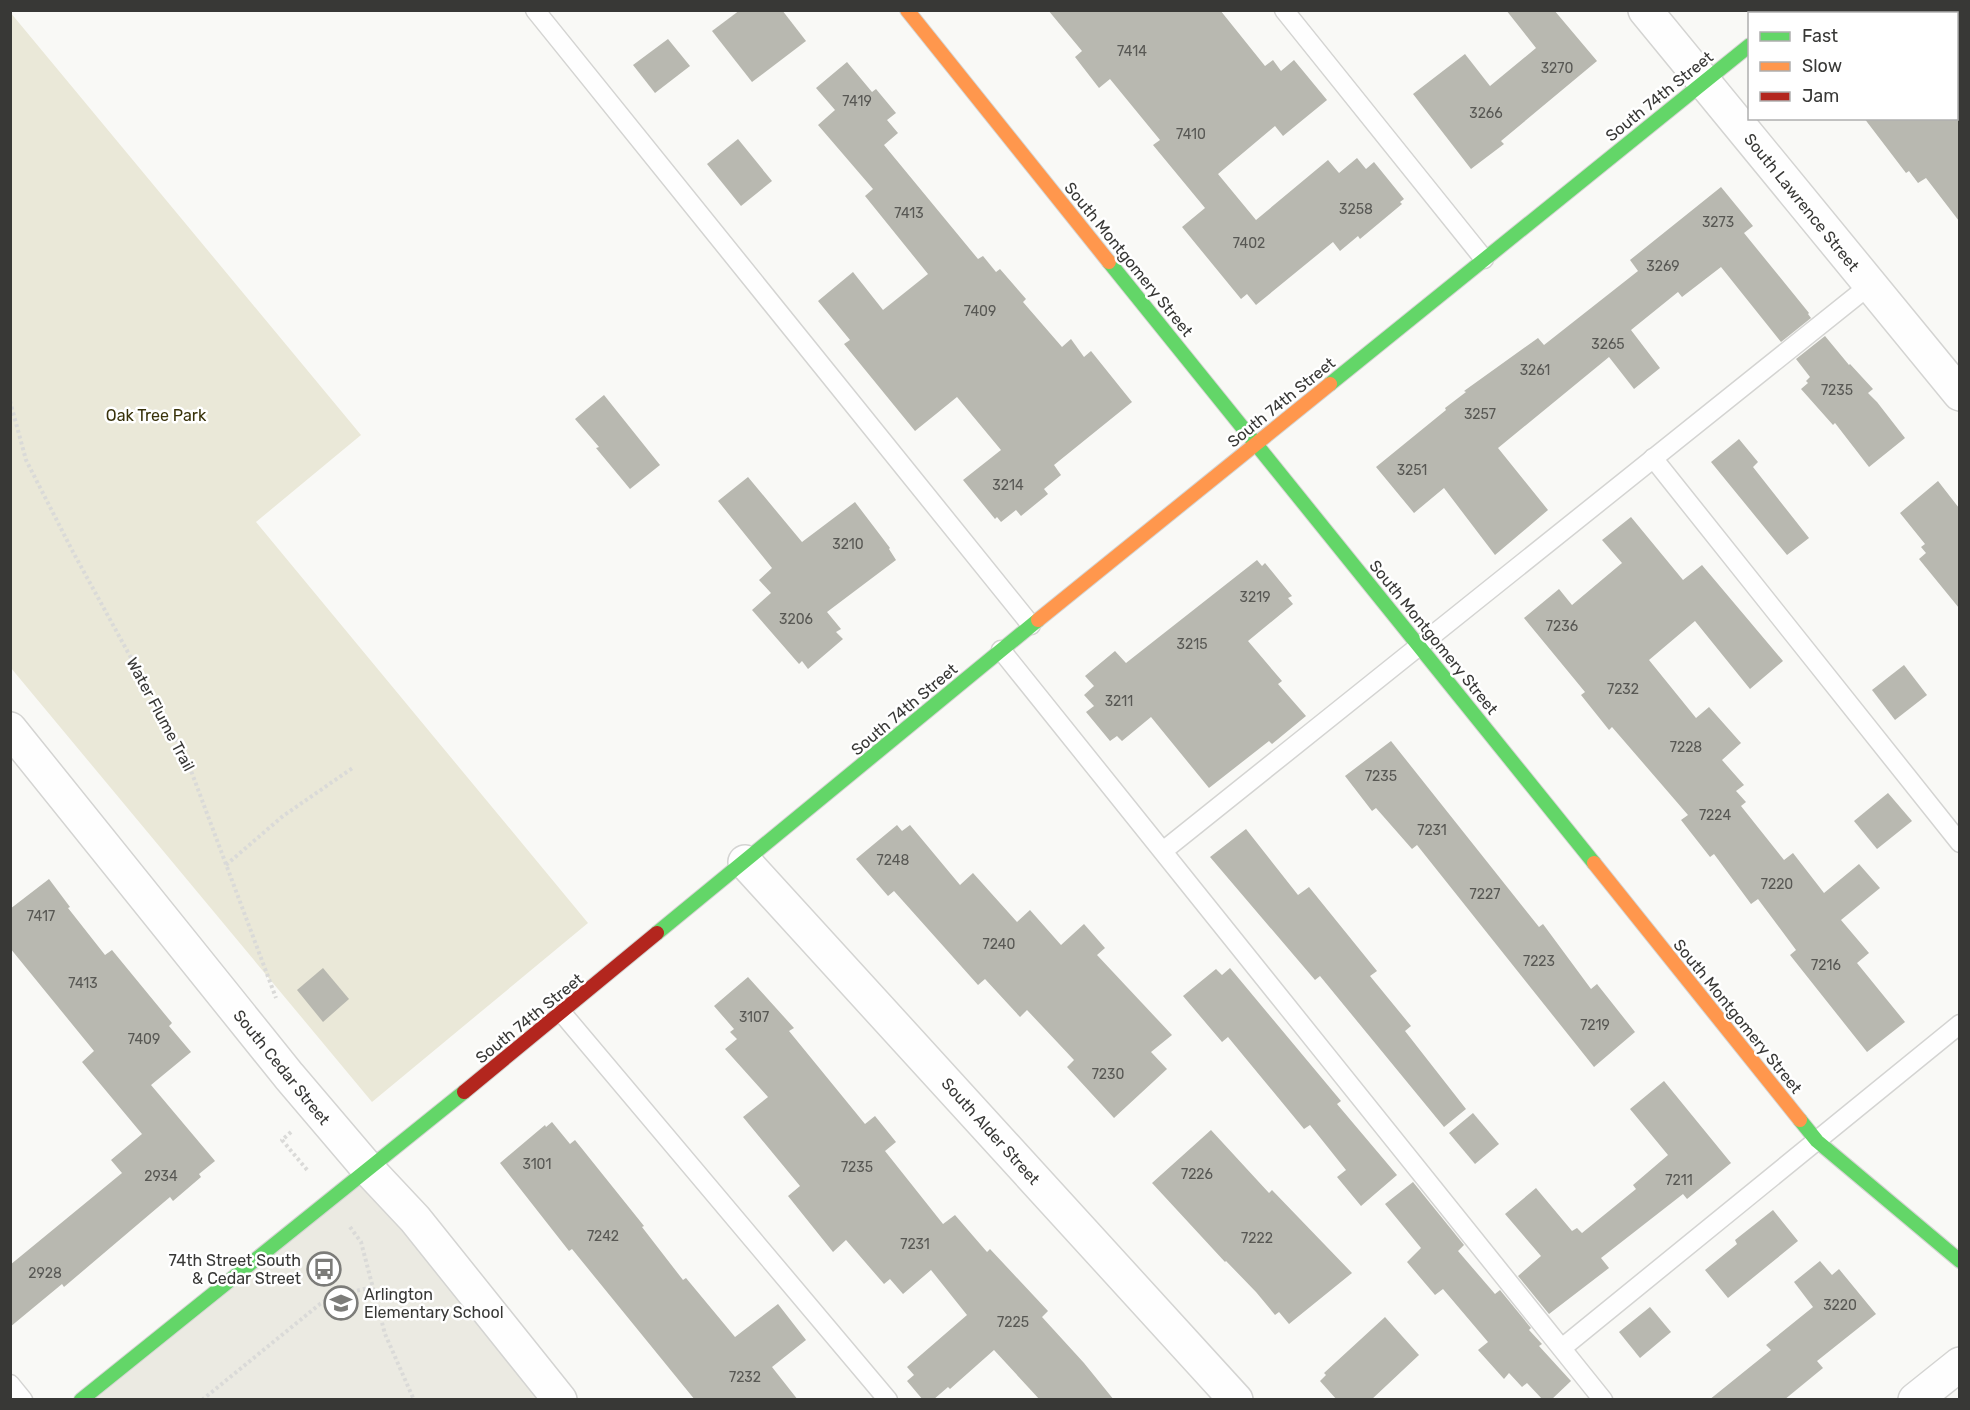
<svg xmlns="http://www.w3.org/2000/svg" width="1970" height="1410" font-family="Rubik,sans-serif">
	<rect width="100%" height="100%" fill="#f9f9f6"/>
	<polygon fill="#ebeae2" points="369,1170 558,1400 81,1400"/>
	<polygon fill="#eae8d8" points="10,12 361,435 256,522 588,923 372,1102 11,668"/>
	<g fill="#b8b8b0">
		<polygon points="740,10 782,10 806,41 752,82 712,31"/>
		<polygon points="1048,10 1220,10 1265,66 1273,60 1281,71 1294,60 1327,100 1283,136 1275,126 1218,174 1256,220 1328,160 1339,173 1357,158 1366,169 1374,162 1404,199 1400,202 1402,204 1360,239 1358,236 1340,251 1333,242 1256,305 1247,294 1241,299 1182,227 1205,208 1153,145 1160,140 1110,79 1099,88 1075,57 1082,51"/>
		<polygon points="1506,10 1554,10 1597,61 1501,141 1504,144 1471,169 1413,94 1465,54 1490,86 1536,48"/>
		<polygon points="668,39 690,66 655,93 633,65"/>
		<polygon points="847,62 872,92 876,89 896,113 887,120 898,133 884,145 978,259 983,256 996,272 1000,269 1026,299 1023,302 1062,347 1071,339 1084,357 1091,351 1132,402 1054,465 1061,475 1044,489 1048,494 1021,516 1016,510 1001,522 997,517 995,519 963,480 1001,450 957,397 915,431 844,344 850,340 818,301 853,272 883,310 928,274 865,196 873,189 818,125 835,110 816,88"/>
		<polygon points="1864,118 1959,118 1959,221 1926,178 1918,183 1909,171 1906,173"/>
		<polygon points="738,139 772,181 741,206 707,164"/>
		<polygon points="1721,187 1753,226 1744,233 1809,313 1808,314 1811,318 1781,342 1721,267 1682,297 1678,292 1631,330 1660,368 1634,389 1609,357 1498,448 1548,510 1495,555 1444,488 1414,513 1376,467 1446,410 1445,408 1466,392 1464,391 1538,338 1544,345 1638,271 1630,260"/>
		<polygon points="1825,336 1849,365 1850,364 1873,389 1868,393 1877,402 1905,438 1869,467 1835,423 1833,425 1801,389 1808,383 1806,381 1810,377 1796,359"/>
		<polygon points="604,395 660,465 630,489 596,448 599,447 575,419"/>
		<polygon points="1739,439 1758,462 1753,467 1809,538 1787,555 1711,462"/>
		<polygon points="748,477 802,542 855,502 890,548 889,549 896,560 827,612 841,629 836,632 843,639 808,669 802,661 799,664 752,610 771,593 759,580 772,568 718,501"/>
		<polygon points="1938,481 1959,508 1959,608 1919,559 1926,553 1921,547 1925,544 1900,513"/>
		<polygon points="1631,517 1683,580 1702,565 1783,661 1750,689 1695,621 1649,660 1696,718 1709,707 1741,743 1722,760 1744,785 1736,791 1746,802 1741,806 1784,860 1793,853 1824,893 1859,864 1880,888 1841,920 1869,953 1857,963 1905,1022 1867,1052 1790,955 1796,950 1758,899 1751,904 1714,854 1710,857 1681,820 1688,815 1612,727 1609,730 1581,695 1585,692 1524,618 1559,589 1572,605 1622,563 1602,540"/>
		<polygon points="1257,560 1262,566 1265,563 1292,596 1288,598 1293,604 1248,641 1282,681 1278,684 1306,716 1272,744 1269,741 1209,788 1151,717 1122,741 1117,736 1110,741 1086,712 1094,706 1084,695 1094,686 1085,676 1115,651 1126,663"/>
		<polygon points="1904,665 1927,695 1895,720 1872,690"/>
		<polygon points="1391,741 1539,927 1543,924 1591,989 1597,984 1635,1032 1594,1067 1417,845 1412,849 1376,808 1372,811 1345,776"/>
		<polygon points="1888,793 1912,821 1877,849 1854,821"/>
		<polygon points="897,825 902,831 910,825 960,885 973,873 1017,922 1030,910 1061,945 1084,924 1105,948 1097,955 1172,1035 1151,1052 1167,1069 1114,1118 1067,1067 1074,1060 1027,1010 1020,1017 985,979 978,985 894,891 888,896 856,859"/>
		<polygon points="1246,829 1298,895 1309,887 1377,971 1370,976 1411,1026 1405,1031 1466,1109 1444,1127 1320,976 1315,980 1210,857"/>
		<polygon points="49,879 70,907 68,908 105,955 112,950 172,1023 169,1026 191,1052 151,1085 215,1161 199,1174 201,1177 173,1201 170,1197 64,1287 62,1284 10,1327 10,1265 122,1173 111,1160 142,1134 82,1062 94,1051 10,948 10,909"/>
		<polygon points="323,968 349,999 323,1022 297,990"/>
		<polygon points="1230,968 1341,1101 1337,1104 1397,1175 1361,1206 1337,1177 1346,1170 1310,1125 1304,1129 1228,1037 1222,1042 1183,996 1216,969 1222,975"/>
		<polygon points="748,977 794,1028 789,1031 865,1124 875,1116 896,1142 885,1151 943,1224 955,1215 987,1252 990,1249 1048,1311 1042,1317 1084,1363 1114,1400 1040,1400 994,1350 950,1389 948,1387 933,1400 923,1400 907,1381 914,1375 907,1367 967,1315 931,1270 903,1294 890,1279 884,1284 846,1240 833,1252 788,1196 800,1186 743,1117 768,1097 725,1049 737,1039 730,1032 734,1029 714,1006"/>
		<polygon points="1664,1081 1731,1163 1687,1199 1683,1194 1601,1258 1609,1268 1549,1314 1518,1276 1541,1256 1505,1214 1536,1188 1572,1231 1577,1228 1582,1233 1636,1189 1633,1185 1668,1155 1630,1109"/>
		<polygon points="1473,1113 1499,1144 1475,1164 1449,1133"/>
		<polygon points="552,1122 570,1144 575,1140 644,1226 642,1227 683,1280 686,1278 735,1337 778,1304 806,1340 772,1367 798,1400 695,1400 572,1249 569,1251 500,1163 545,1125 546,1127"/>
		<polygon points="1211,1130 1269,1193 1272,1190 1352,1273 1289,1324 1279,1312 1275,1315 1256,1292 1226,1261 1225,1262 1152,1183"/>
		<polygon points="1413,1182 1464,1245 1458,1251 1495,1294 1500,1290 1531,1328 1529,1330 1542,1344 1539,1346 1571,1381 1551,1400 1543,1400 1527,1383 1522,1387 1509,1373 1504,1379 1478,1350 1488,1342 1443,1289 1435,1295 1407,1262 1421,1248 1385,1204"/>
		<polygon points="1773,1210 1798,1241 1728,1298 1705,1270 1737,1244 1735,1240"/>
		<polygon points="1820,1261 1832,1275 1839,1269 1876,1314 1817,1361 1823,1368 1784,1400 1709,1400 1771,1350 1766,1345 1813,1307 1794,1282"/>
		<polygon points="1650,1307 1671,1332 1640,1358 1619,1332"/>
		<polygon points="1385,1317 1419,1355 1371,1400 1337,1400 1320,1381 1326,1375 1324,1373"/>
	</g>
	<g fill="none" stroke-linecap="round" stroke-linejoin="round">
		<g stroke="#d4d4d2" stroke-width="21">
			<g id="lane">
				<polyline points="535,10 1031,625"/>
				<polyline points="1284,10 1484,259"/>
				<polyline points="1653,458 1960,843"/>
				<polyline points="1001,650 1603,1400"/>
				<polyline points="1163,851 1870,285"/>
				<polyline points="562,1013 888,1400"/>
				<polyline points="1562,1348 1960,1024"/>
				<polyline points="10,1384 23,1400"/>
			</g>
		</g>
		<g stroke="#d4d4d2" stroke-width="36">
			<g id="street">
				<polyline points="1645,10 1960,394"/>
				<polyline points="10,729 289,1076 369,1170 415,1219 560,1400"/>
				<polyline points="745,862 1236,1400"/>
				<polyline points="1915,1400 1960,1364"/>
			</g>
		</g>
		<g stroke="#d4d4d2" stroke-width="16">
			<g id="fast">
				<polyline points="1788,14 1792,10"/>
				<polyline points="1109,262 1594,863"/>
				<polyline points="1330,384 1750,45"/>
				<polyline points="657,933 1038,620"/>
				<polyline points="1800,1120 1817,1141 1960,1261"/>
				<polyline points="81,1400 464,1092"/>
			</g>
		</g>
		<g stroke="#d4d4d2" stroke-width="16">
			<g id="slow">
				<polyline points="907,10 1109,262"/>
				<polyline points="1038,620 1330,384"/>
				<polyline points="1594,863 1800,1120"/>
			</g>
		</g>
		<g stroke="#d4d4d2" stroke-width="16">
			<polyline id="jam" points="464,1092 657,933"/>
		</g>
		<g stroke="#dadad8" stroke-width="4" stroke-dasharray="3 3" stroke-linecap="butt">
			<polyline points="10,401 26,460 73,552 187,760 276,998"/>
			<polyline points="226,865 283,816 354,767"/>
			<polyline points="291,1132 282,1140 308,1171"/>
			<polyline points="350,1227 361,1242 385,1334 414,1400"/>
			<polyline points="202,1400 320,1304 333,1296 373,1287"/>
		</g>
		<use href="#lane" stroke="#fefefe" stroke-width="18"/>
		<use href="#street" stroke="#fefefe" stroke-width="33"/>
		<use href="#fast" stroke="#63d668" stroke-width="14"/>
		<use href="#slow" stroke="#ff974d" stroke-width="14"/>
		<use href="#jam" stroke="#b3261e" stroke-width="14"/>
	</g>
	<defs>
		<g id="bus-ring" transform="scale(1.725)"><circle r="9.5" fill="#fff" stroke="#7c7c79" stroke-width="1.5"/><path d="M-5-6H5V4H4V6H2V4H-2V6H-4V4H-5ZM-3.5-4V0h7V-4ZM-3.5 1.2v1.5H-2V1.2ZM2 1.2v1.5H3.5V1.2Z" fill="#7c7c79"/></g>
		<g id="school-ring" transform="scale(1.725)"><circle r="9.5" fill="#fff" stroke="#7c7c79" stroke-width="1.5"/><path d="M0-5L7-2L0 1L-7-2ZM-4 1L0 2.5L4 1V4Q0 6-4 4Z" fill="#7c7c79"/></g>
	</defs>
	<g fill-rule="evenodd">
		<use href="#bus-ring" x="324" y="1269"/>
		<use href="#school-ring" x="341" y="1303"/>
	</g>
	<g text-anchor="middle" stroke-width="5" stroke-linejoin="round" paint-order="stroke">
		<g font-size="14" fill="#585854">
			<text x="1132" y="56">7414</text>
			<text x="1557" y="73">3270</text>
			<text x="857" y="106">7419</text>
			<text x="1486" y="118">3266</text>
			<text x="1191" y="139">7410</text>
			<text x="1356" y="214">3258</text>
			<text x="909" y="218">7413</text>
			<text x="1718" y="227">3273</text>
			<text x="1249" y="248">7402</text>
			<text x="1663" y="271">3269</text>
			<text x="980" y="316">7409</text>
			<text x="1608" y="349">3265</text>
			<text x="1535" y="375">3261</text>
			<text x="1837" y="395">7235</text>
			<text x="1480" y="419">3257</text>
			<text x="1412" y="475">3251</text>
			<text x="1008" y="490">3214</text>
			<text x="848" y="549">3210</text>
			<text x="1255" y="602">3219</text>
			<text x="796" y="624">3206</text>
			<text x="1562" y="631">7236</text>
			<text x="1192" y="649">3215</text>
			<text x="1623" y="694">7232</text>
			<text x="1119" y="706">3211</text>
			<text x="1686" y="752">7228</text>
			<text x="1381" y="781">7235</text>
			<text x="1715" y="820">7224</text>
			<text x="1432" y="835">7231</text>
			<text x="893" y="865">7248</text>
			<text x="1777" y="889">7220</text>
			<text x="1485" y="899">7227</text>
			<text x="41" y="921">7417</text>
			<text x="999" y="949">7240</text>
			<text x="1539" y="966">7223</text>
			<text x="1826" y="970">7216</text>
			<text x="83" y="988">7413</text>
			<text x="754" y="1022">3107</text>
			<text x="1595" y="1030">7219</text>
			<text x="144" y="1044">7409</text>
			<text x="1108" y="1079">7230</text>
			<text x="537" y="1169">3101</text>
			<text x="857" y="1172">7235</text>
			<text x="1197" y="1179">7226</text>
			<text x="161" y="1181">2934</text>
			<text x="1679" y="1185">7211</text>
			<text x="603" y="1241">7242</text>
			<text x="1257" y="1243">7222</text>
			<text x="915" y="1249">7231</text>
			<text x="45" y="1278">2928</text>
			<text x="1840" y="1310">3220</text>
			<text x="1013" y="1327">7225</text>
			<text x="745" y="1382">7232</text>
		</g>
		<g font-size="16" fill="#383836" stroke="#fff">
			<text transform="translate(1659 96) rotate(-39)" y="6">South 74th Street</text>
			<text transform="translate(1802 202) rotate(51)" y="6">South Lawrence Street</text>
			<text transform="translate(1129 259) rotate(51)" y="6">South Montgomery Street</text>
			<text transform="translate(1281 402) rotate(-39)" y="6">South 74th Street</text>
			<text transform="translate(1434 637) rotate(51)" y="6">South Montgomery Street</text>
			<text transform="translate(904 709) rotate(-40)" y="6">South 74th Street</text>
			<text transform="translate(161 714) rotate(62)" y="6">Water Flume Trail</text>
			<text transform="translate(1738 1016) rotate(51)" y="6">South Montgomery Street</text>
			<text transform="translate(529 1018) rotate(-39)" y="6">South 74th Street</text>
			<text transform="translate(282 1067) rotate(51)" y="6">South Cedar Street</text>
			<text transform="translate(991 1131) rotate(48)" y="6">South Alder Street</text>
		</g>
		<g font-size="16" fill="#38320a" stroke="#fff">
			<text x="156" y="421">Oak Tree Park</text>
		</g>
		<g font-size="16" fill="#383836" stroke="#fff" text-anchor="end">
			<text x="301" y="1266">74th Street South<tspan x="301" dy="18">&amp; Cedar Street</tspan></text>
			<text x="364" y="1300" text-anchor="start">Arlington<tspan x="364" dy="18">Elementary School</tspan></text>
		</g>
	</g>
	<rect width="1970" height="1410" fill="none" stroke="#383836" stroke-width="24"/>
	<rect x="1748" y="12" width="210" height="108" fill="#ffffff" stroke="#afafaf" stroke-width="1.5"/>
	<rect x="1760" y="32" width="30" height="9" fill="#63d668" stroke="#afafaf" stroke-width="1.5"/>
	<text x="1802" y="42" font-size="18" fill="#383836">Fast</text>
	<rect x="1760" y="62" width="30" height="9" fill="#ff974d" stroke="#afafaf" stroke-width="1.5"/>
	<text x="1802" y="72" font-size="18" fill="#383836">Slow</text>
	<rect x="1760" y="92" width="30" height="9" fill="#b3261e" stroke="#afafaf" stroke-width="1.5"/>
	<text x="1802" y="102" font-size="18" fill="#383836">Jam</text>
</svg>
